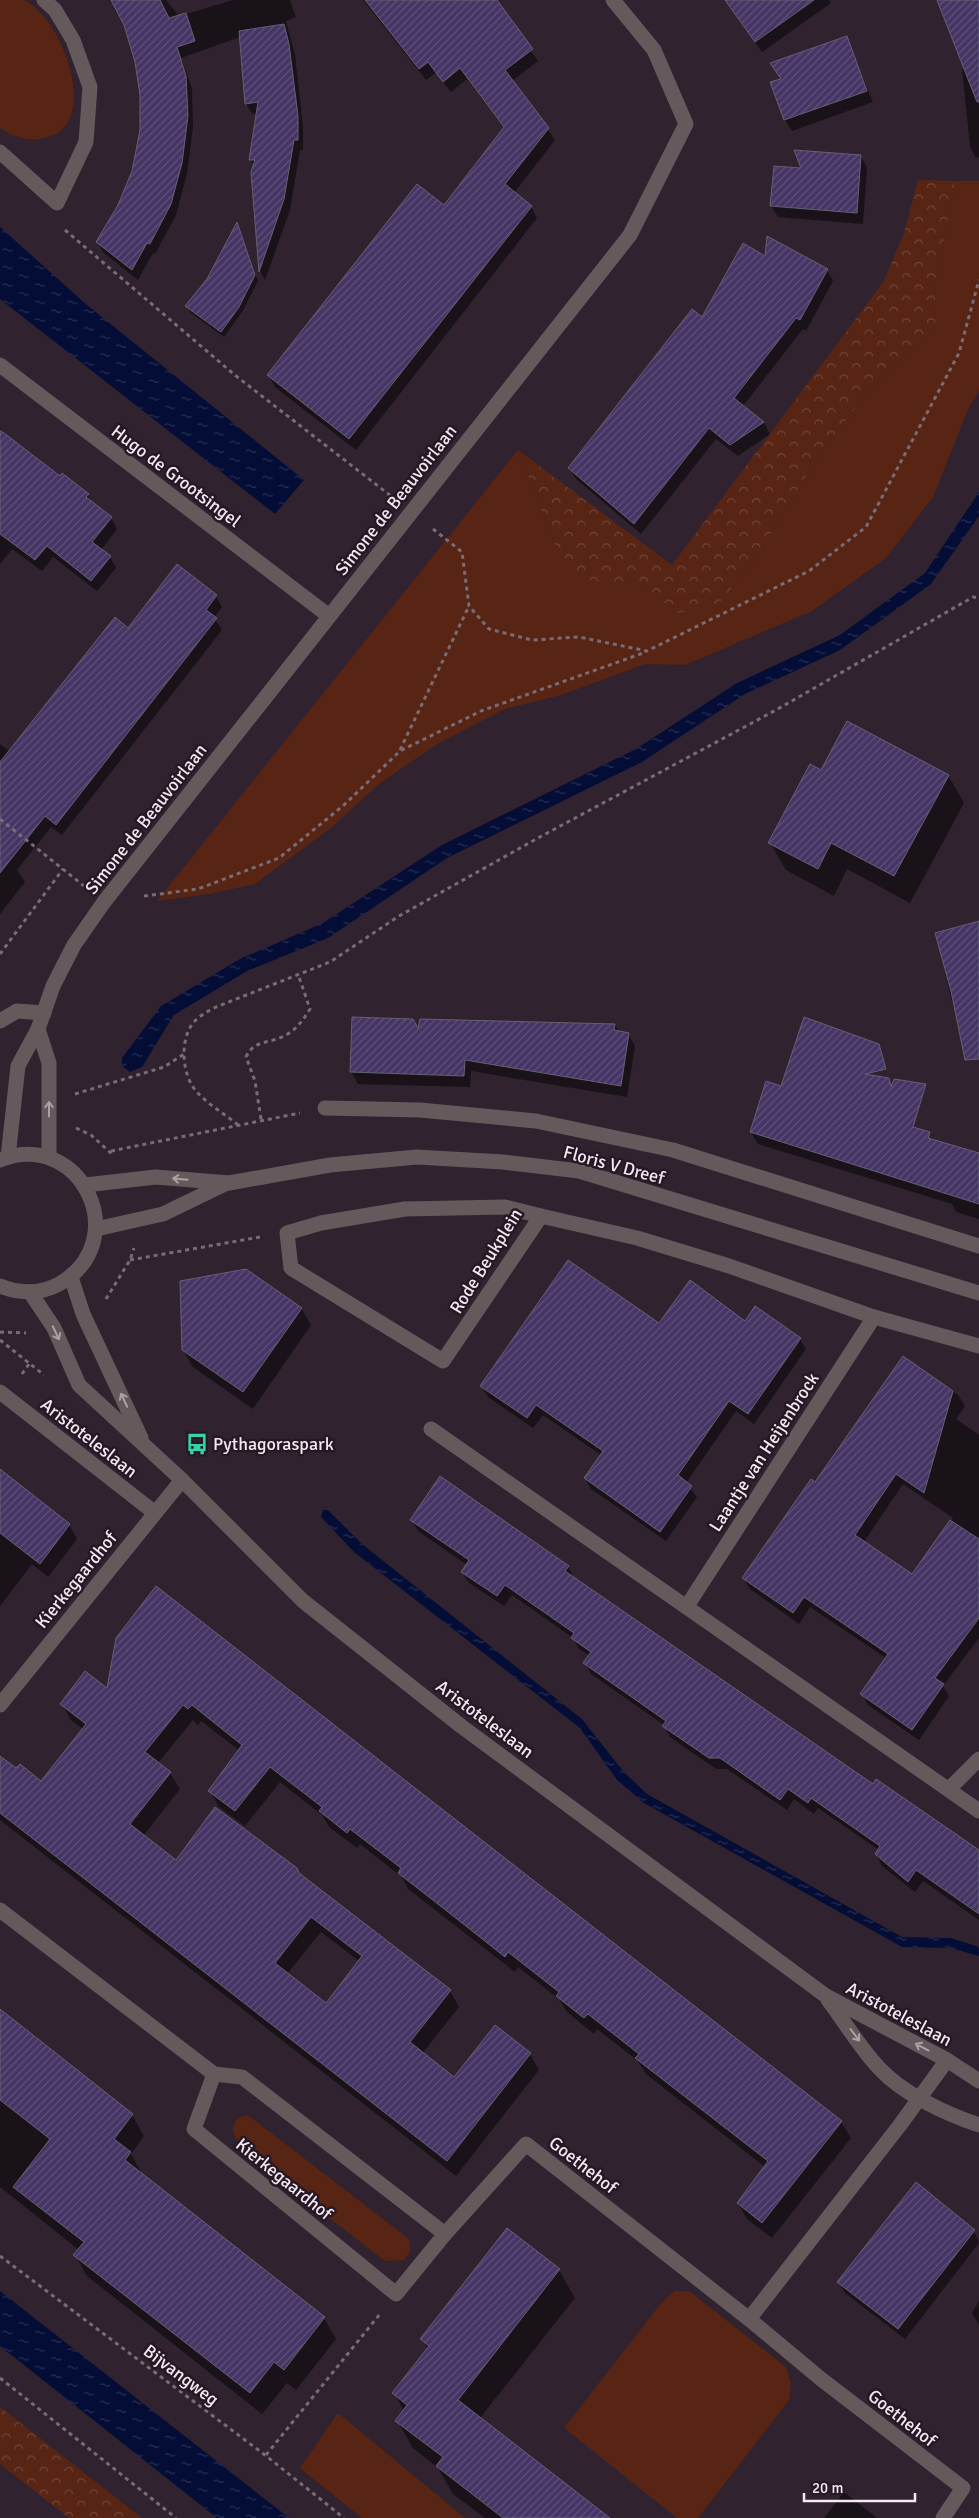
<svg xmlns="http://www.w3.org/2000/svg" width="979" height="2518" font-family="Signika,sans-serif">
	<defs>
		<pattern id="forest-crowns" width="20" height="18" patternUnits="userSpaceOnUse" patternTransform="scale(1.25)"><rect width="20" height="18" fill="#582515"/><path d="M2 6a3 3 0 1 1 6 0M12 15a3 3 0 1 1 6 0" fill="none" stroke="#704538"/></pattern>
		<pattern id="water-ripples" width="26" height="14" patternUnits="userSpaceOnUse" patternTransform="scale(1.25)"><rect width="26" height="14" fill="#040d36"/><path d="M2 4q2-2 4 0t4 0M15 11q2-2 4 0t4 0" fill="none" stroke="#293054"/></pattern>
		<pattern id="building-hatch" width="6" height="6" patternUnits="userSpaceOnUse" patternTransform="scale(1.25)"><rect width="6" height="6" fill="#453464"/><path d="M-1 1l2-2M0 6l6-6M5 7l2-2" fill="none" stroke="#60517b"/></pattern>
	</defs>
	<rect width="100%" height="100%" fill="#30222e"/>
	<g fill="#582515">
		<path d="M0,0C7,0 17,0 23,0C31,2 39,11 44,17C68,43 97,128 44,138C28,142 14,137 0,128Z"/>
		<polygon points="955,181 979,181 979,391 969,407 933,497 886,558 812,611 685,665 645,664 561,695 505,709 437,744 379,784 331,828 255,884 209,894 157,901 518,450 555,545 621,584 638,580 678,613 720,602 750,566 820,454 856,407 892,367 936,330 935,287"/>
		<path d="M243,2116H249L409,2239L410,2251L404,2260L385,2261L243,2151C236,2140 225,2123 243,2116Z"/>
		<polygon points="675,2291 689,2291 786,2367 791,2383 789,2400 698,2518 677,2518 564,2428 662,2302"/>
		<polygon points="338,2413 465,2518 362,2518 300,2468"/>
	</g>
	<g fill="url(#forest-crowns)">
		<polygon points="918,180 955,181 935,287 936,330 892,367 856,407 820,454 750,566 720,602 697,611 677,613 638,580 621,584 601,585 576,572 555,545 518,450 672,565 884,281 904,233"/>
		<polygon points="0,2407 142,2518 69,2518 0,2464"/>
	</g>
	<g fill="url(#water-ripples)">
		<polygon points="0,227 87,305 304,480 275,514 0,299"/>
		<polygon points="979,492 979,516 931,584 840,650 745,694 642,762 447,858 328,938 247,971 174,1015 142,1067 130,1072 122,1066 122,1058 161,1006 240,959 323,923 442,845 636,749 737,683 840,635 925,573"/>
		<polygon points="323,1510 328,1510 362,1544 582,1719 623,1771 647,1794 902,1937 951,1938 979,1947 979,1956 951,1948 902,1947 644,1803 617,1780 580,1728 354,1552 321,1517"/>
		<polygon points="0,2291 289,2518 217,2518 0,2346"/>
	</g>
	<g fill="#0007" fill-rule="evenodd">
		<polygon points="112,0 166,0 179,16 233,0 290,0 296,17 286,21 295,55 303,127 303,150 300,150 290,210 265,280 260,271 252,172 254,166 250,159 258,113 252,114 246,103 240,37 181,58 192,88 193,127 187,174 176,215 155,254 153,253 138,280 103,252 97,242 119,206 133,171 141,130 141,95 136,61 125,24"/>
		<polygon points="363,0 493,0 538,61 512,81 555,140 514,193 531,207 537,218 356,450 275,387 269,375 444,207 505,129 467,79 451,92 436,73 426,80"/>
		<polygon points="725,0 829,0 831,3 762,52"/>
		<polygon points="938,0 979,0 979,157 976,158 970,146 962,69 965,69"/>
		<polygon points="846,38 873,102 792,131 785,120 782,80"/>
		<polygon points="861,156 867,168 863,224 778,217 771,206 803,170"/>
		<polygon points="237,224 258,281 242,312 224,337 190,312 187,306 208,279"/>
		<polygon points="766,258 827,270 833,281 806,331 803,329 743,406 764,423 770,434 738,456 716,439 641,534 576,479 569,468 703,319"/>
		<polygon points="0,427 6,436 60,478 88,495 92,504 111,518 117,529 101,550 110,557 116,568 97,591 53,557 42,571 12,549 0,564"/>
		<polygon points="216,596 222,607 214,618 222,630 62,835 51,827 17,870 25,882 0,914 0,744 10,752 128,630"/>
		<polygon points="822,772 948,775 964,803 910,903 847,869 834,896 786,870 770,843"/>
		<polygon points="979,923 979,1056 963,1047 936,934"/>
		<polygon points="615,1025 619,1032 628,1034 635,1046 627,1097 471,1071 470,1087 358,1084 351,1072"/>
		<polygon points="803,1098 979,1155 979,1219 956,1212 952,1204 758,1144 751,1132"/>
		<polygon points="301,1308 311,1325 253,1409 193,1367 183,1350"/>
		<polygon points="745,1323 800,1339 806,1349 754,1424 736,1411 686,1483 697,1497 666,1541 591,1489 585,1478 601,1455 543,1415 533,1428 488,1397 482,1387 659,1325"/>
		<path d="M903,1358L958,1395L965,1406L956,1419L979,1435V1638L943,1686L949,1696L919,1740L868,1705L862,1694L886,1658L810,1607L799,1624L750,1589L743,1578L815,1484ZM903,1484L953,1518L912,1576L863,1543Z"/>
		<polygon points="0,1471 69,1525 77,1539 48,1577 32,1564 0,1606"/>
		<polygon points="412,1520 568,1566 574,1578 873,1785 979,1852 979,1920 923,1881 915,1892 882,1866 876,1854 879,1850 818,1808 814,1814 794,1799 787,1810 727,1769 716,1769 670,1737 664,1725 591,1674 585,1663 590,1656 579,1649 573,1638 512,1595 504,1606 469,1583 462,1572 467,1565 418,1531"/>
		<path d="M156,1588L841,2122L851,2138L772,2238L747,2219L738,2203L765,2167L646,2074L638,2061L597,2029L594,2034L567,2012L559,1999L518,1967L515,1972L408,1889L402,1877L360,1844L357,1848L329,1827L322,1815L280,1782L245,1826L219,1807L210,1791L240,1751L201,1721L198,1725L193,1720L158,1763L170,1773L180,1789L143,1836L176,1862L298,1873L450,1991L459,2007L422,2054L455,2079L530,2054L539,2070L456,2176L0,1820V1783H41L83,1729L71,1720L62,1704L108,1690ZM321,1932L359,1961L326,2004L287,1974Z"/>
		<polygon points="0,2012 132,2115 144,2136 131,2154 142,2174 324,2318 336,2339 296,2390 287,2383 262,2414 87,2276 75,2255 79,2250 0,2187"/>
		<polygon points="974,2231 979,2243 905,2339 845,2293 839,2282"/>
		<polygon points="559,2270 575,2298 480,2418 608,2518 485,2518 453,2494 438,2468 413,2448 397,2421 404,2411 394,2393 428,2349 422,2339"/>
		<polygon points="979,2301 979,2325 972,2313"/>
		<polygon points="844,2492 877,2518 824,2518"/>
	</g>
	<g fill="url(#building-hatch)" stroke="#666073" fill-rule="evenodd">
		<polygon points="111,0 160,0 169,18 186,13 195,41 177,47 186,76 188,116 182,163 171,204 150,244 147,243 132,270 96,242 118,205 132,171 140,130 140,95 135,62 124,25"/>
		<polygon points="365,0 497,0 533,49 505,70 549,128 505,184 532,206 349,439 267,375 417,184 444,205 504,127 460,68 443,82 428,62 419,69"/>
		<polygon points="725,0 814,0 755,42"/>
		<polygon points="937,0 979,0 979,102 977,102"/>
		<polygon points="284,24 289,44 298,116 298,140 294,140 284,199 259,272 251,172 255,160 249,160 258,102 245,104 239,31"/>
		<polygon points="847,36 867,91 784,120 770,82 781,79 770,63"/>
		<polygon points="794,150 861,155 857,213 770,206 774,166 801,168"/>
		<polygon points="237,222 255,275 239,307 221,332 185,306 207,279"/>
		<polygon points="767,236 828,269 800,320 796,318 734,398 764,422 730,445 709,428 634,524 568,468 692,309 702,317 743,243 765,256"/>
		<polygon points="0,430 60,476 62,473 89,494 86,497 112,517 92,542 111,556 91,581 47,546 35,560 0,534"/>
		<polygon points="177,564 217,595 206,610 217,618 56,825 45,816 0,873 0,762 115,617 128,628"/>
		<polygon points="847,721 949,775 894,876 831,843 818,869 768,843 810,764 821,770"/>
		<polygon points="979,921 979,1059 965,1060 951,991 935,933"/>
		<polygon points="352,1017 413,1019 418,1028 420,1019 615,1024 614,1030 629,1033 621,1086 465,1060 464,1076 350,1072"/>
		<polygon points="804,1017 879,1044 886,1069 865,1074 889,1078 891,1087 894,1079 926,1084 913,1127 930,1132 928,1138 979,1153 979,1204 750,1132 766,1081 781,1086"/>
		<polygon points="568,1260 659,1323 690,1280 745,1321 755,1306 801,1338 748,1414 729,1401 678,1475 692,1486 660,1532 584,1478 603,1451 536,1405 527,1418 480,1386"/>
		<polygon points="246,1269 302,1308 243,1392 182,1350 180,1281"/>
		<polygon points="903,1356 953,1391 924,1493 896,1474 855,1535 912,1574 950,1520 979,1539 979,1618 935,1678 944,1684 912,1730 860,1694 888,1654 804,1597 793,1613 742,1578 811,1479 815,1482"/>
		<polygon points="0,1469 70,1524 40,1564 0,1533"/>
		<polygon points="440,1476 569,1566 565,1571 873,1784 876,1779 979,1850 979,1914 916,1870 908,1882 875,1854 880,1846 811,1798 808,1803 788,1789 780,1800 720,1758 709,1758 662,1726 666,1721 583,1663 591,1652 571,1638 574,1633 505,1585 497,1596 461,1572 469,1560 410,1520"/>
		<path d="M156,1586L842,2121L762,2223L737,2203L768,2161L635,2058L639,2054L588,2014L584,2018L556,1996L559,1992L508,1952L505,1957L452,1915L398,1873L401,1868L350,1829L347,1833L319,1811L322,1807L270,1767L235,1811L208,1791L242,1745L192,1705L188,1709L183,1705L145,1752L171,1772L130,1824L176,1860L215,1807L297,1868L299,1873L451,1990L410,2042L454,2077L495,2025L531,2053L447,2161L0,1813V1756L16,1768L20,1764L41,1781L86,1724L60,1704L85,1671L107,1688L116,1638ZM311,1917L362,1956L326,2003L275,1963Z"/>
		<polygon points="0,2009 133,2114 114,2139 131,2152 125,2160 325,2317 284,2370 274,2362 250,2393 73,2255 84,2242 13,2187 50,2139 0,2100"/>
		<polygon points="916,2182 975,2230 898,2329 837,2282"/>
		<polygon points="507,2228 560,2269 458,2400 610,2518 503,2518 436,2466 443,2457 395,2421 407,2405 392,2393 429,2346 420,2339"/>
	</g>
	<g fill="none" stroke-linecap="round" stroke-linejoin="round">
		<g stroke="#796c77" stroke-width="3" stroke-dasharray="4 4" stroke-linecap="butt">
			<polyline points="65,230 236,376 391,496"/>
			<polyline points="433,529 462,552 469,606 489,629 532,640 579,637 647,651 809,571 866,527 959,353 979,280"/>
			<polyline points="400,750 469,606"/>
			<polyline points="0,819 84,886"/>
			<polyline points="144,896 198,889 279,858 344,805 400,751 481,711 646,652"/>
			<polyline points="0,954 63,869"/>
			<polyline points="75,1094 164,1067 184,1054"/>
			<path d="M261,1119L255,1081L246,1057C254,1039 271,1044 286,1035C297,1029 303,1020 310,1009L298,974"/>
			<path d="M238,1125C225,1114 207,1104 196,1091C182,1075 179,1039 194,1022C199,1016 208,1011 216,1007L330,962L399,916L538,838L776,710L973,597L979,598"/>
			<polyline points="76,1128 91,1135 113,1155"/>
			<polyline points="111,1151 300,1113"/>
			<polyline points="130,1260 260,1237"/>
			<polyline points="106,1299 130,1260 134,1248"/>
			<polyline points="0,1332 26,1333"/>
			<polyline points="0,1340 44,1375"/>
			<polyline points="22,1374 29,1364"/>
			<polyline points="0,2256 265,2455 344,2518"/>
			<polyline points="0,2378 176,2518"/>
			<polyline points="266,2455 380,2314"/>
		</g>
		<g stroke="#64595b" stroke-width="15">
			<polyline points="0,152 57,203 86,142 90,87 73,40 55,10 44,0"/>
			<polyline points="0,365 329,616"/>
			<polyline points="0,1021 17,1011 44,1013"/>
			<polyline points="38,1029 49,1063 49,1157"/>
			<polyline points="325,1108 420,1110 536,1121 673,1150 979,1246"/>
			<polyline points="8,1157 18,1066 38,1029 53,986 74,945 104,902 630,235 686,124 654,50 613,0"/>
			<path d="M0,1160C81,1128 135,1241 59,1284C41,1294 19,1294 0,1286"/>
			<polyline points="85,1185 156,1177 229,1183 330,1165 417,1157 503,1162 579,1171 979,1293"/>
			<polygon points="505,1207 541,1216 443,1361 291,1268 287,1233 321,1223 405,1209"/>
			<polyline points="541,1216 637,1238 729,1266 874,1317 979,1346"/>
			<polyline points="96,1229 163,1214 227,1183"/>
			<polyline points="71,1277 83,1314 141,1438"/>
			<polyline points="30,1292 54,1328 79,1385 182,1480 303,1601 461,1726 826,1996 947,2060 979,2081"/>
			<polyline points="0,1392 155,1513"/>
			<polyline points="431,1429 979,1811"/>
			<polyline points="687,1606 874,1317"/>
			<polyline points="0,1705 182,1480"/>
			<polyline points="949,1789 979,1759"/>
			<polyline points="0,1910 214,2074 242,2077 445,2234"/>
			<path d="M828,2000C845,2022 860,2048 879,2068C903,2094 946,2114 979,2125"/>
			<polyline points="214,2074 194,2129 396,2294 445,2234 526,2144 749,2319 821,2379 963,2488 943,2518"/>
			<polyline points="749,2319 900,2125 947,2060"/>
		</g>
	</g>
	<defs><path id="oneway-shaft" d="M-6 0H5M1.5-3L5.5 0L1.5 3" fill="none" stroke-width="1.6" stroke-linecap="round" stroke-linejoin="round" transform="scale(1.25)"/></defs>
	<g stroke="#aca1a6">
		<use href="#oneway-shaft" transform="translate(49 1109) rotate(-90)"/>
		<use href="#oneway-shaft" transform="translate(180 1179) rotate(-175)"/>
		<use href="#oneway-shaft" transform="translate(56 1333) rotate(65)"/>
		<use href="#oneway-shaft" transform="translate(124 1400) rotate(-115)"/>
		<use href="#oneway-shaft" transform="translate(855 2035) rotate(53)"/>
		<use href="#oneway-shaft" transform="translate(922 2047) rotate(-152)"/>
	</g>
	<defs>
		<g id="bus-bare" transform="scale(1.725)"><path d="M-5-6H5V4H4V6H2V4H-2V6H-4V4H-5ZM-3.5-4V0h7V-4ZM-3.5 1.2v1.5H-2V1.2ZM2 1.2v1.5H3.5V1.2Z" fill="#35d4a7" stroke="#261824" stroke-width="2.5" paint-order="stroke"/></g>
	</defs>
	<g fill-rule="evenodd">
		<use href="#bus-bare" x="197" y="1444"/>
	</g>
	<g text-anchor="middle" stroke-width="5" stroke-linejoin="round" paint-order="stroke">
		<g font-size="18" fill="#f3e9f1" stroke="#261824">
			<text transform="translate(176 476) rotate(37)" y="6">Hugo de Grootsingel</text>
			<text transform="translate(396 500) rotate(-52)" y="6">Simone de Beauvoirlaan</text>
			<text transform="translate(146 819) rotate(-52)" y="6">Simone de Beauvoirlaan</text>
			<text transform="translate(614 1165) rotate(15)" y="6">Floris V Dreef</text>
			<text transform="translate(486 1261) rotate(-58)" y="6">Rode Beukplein</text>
			<text transform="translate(89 1438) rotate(38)" y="6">Aristoteleslaan</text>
			<text transform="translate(764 1452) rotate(-57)" y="6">Laantje van Heijenbrock</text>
			<text transform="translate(76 1580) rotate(-51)" y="6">Kierkegaardhof</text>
			<text transform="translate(485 1719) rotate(37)" y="6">Aristoteleslaan</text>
			<text transform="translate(899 2014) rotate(28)" y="6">Aristoteleslaan</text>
			<text transform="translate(583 2165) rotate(38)" y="6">Goethehof</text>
			<text transform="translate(284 2179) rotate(39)" y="6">Kierkegaardhof</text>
			<text transform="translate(181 2375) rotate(37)" y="6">Bijvangweg</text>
			<text transform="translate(902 2418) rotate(38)" y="6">Goethehof</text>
		</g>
		<g font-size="18" fill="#f3e9f1" stroke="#261824" text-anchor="start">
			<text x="213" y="1450">Pythagoraspark</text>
		</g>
	</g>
	<path d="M804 2493v8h111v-8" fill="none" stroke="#f3e9f1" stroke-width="2.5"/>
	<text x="812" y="2493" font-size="15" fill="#f3e9f1" stroke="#261824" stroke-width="4" paint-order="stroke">20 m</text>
</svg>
